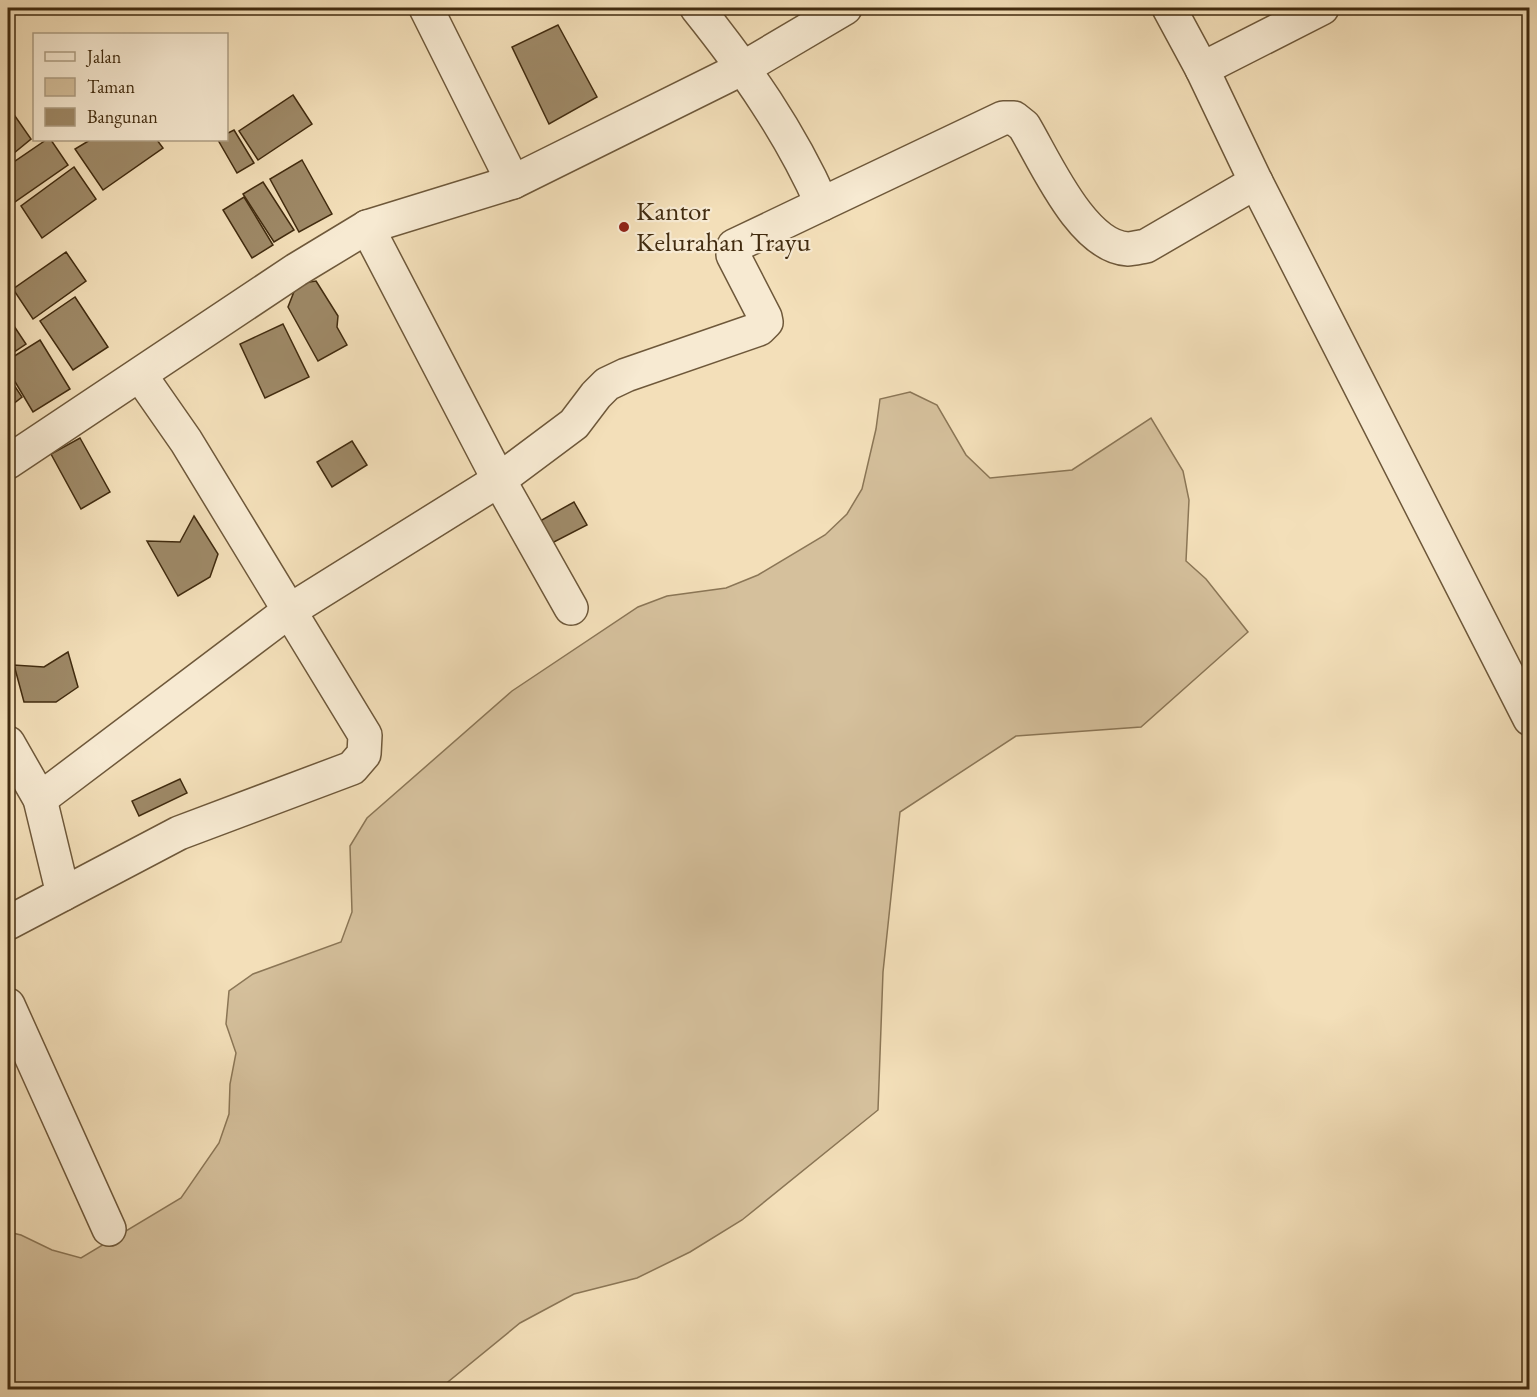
<svg xmlns="http://www.w3.org/2000/svg" width="1537" height="1397" font-family="'EB Garamond',serif">
	<rect width="100%" height="100%" fill="#f3dfb9"/>
	<filter id="stains"><feTurbulence type="fractalNoise" baseFrequency=".00333" numOctaves="4"/><feColorMatrix values="0 0 0 0 .2 0 0 0 0 .09 0 0 0 0 .02 0 0 0 .5 -.17"/></filter>
	<radialGradient id="worn" r=".72"><stop offset=".6" stop-color="#630" stop-opacity="0"/><stop offset="1" stop-color="#630" stop-opacity=".3"/></radialGradient>
	<polygon fill="#d5c09c" stroke="#8b7656" stroke-width="1.5" points="910,392 937,405 966,455 990,478 1072,470 1151,418 1183,471 1189,500 1186,561 1206,579 1248,632 1141,727 1016,736 900,812 883,972 878,1110 742,1220 690,1252 637,1278 574,1294 520,1323 438,1390 8,1389 8,1232 21,1235 52,1250 81,1258 181,1198 219,1143 229,1114 230,1084 236,1053 226,1024 229,991 253,974 341,942 352,912 350,846 367,818 512,691 638,607 667,596 726,588 758,575 825,535 847,514 862,489 876,429 880,399"/>
	<g fill="#9e8967" stroke="#412b0f" stroke-width="1.5">
		<polygon points="558,25 597,97 549,124 512,47"/>
		<polygon points="293,95 312,124 258,160 239,131"/>
		<polygon points="8,106 31,139 8,158"/>
		<polygon points="234,130 254,163 237,173 218,140 226,140 226,134"/>
		<polygon points="46,140 51,140 68,165 9,206 8,166"/>
		<polygon points="90,140 157,140 163,148 103,190 75,149"/>
		<polygon points="302,160 332,214 299,232 270,179"/>
		<polygon points="74,167 96,199 42,238 21,206"/>
		<polygon points="263,182 294,230 274,242 243,194"/>
		<polygon points="244,197 273,245 252,258 223,210"/>
		<polygon points="66,252 86,281 33,319 13,289"/>
		<polygon points="316,281 338,316 337,327 347,345 318,361 288,307 297,284"/>
		<polygon points="75,297 108,347 73,370 40,321"/>
		<polygon points="10,320 26,344 8,356 8,322"/>
		<polygon points="283,324 309,377 265,398 240,344"/>
		<polygon points="40,340 70,389 33,412 8,370 8,360"/>
		<polygon points="8,376 22,397 8,408"/>
		<polygon points="80,438 110,492 81,509 51,454"/>
		<polygon points="352,441 367,465 332,487 317,462"/>
		<polygon points="574,502 587,525 552,543 540,521"/>
		<polygon points="194,516 218,554 210,577 178,596 147,541 180,542"/>
		<polygon points="68,652 78,687 56,702 24,702 14,665 44,667"/>
		<polygon points="180,779 187,793 139,816 132,801"/>
	</g>
	<g fill="none" stroke-linecap="round" stroke-linejoin="round">
		<g stroke="#6e583a" stroke-width="36">
			<g id="minor">
				<polyline points="426,8 513,182"/>
				<path d="M697,8C746,69 790,132 822,204L1003,118H1014L1024,126C1045,161 1082,247 1128,249C1133,249 1140,247 1146,246L1256,182"/>
				<polyline points="1169,8 1202,69 1256,182 1530,719"/>
				<polyline points="1202,69 1322,8"/>
				<polyline points="367,227 499,480 571,608"/>
				<polyline points="8,462 296,270 367,227 513,182 745,67 845,8"/>
				<polyline points="8,743 40,799 63,894"/>
				<polyline points="40,799 289,611 499,480 574,424 596,395 607,384 626,375 759,329 766,322 765,317 733,255 734,246 822,204"/>
				<polyline points="8,923 179,833 352,768 364,754 365,735 186,441 140,375"/>
				<polyline points="8,1005 109,1229"/>
			</g>
		</g>
		<use href="#minor" stroke="#f7ead2" stroke-width="33"/>
	</g>
	<circle fill="#8f2418" stroke="#f7ead2" stroke-width="2" cx="624" cy="227" r="6"/>
	<g text-anchor="middle" stroke-width="4.5" stroke-linejoin="round" paint-order="stroke">
		<g font-size="27" fill="#412b0f" stroke="#f7ead2" text-anchor="start">
			<text x="636" y="220">Kantor<tspan x="636" dy="31">Kelurahan Trayu</tspan></text>
		</g>
	</g>
	<rect width="1537" height="1397" fill="none" stroke="#f3dfb9" stroke-width="30"/>
	<rect x="9" y="9" width="1519" height="1379" fill="none" stroke="#412b0f" stroke-width="3"/>
	<rect x="15" y="15" width="1507" height="1367" fill="none" stroke="#412b0f" stroke-width="1.5"/>
	<rect x="33" y="33" width="195" height="108" fill="#f7ead2" stroke="#ae9e84" stroke-width="1.5"/>
	<rect x="45" y="52" width="30" height="9" fill="#f7ead2" stroke="#ae9e84" stroke-width="1.5"/>
	<text x="87" y="63" font-size="18" fill="#412b0f">Jalan</text>
	<rect x="45" y="78" width="30" height="18" fill="#d5c09c" stroke="#ae9e84" stroke-width="1.5"/>
	<text x="87" y="93" font-size="18" fill="#412b0f">Taman</text>
	<rect x="45" y="108" width="30" height="18" fill="#9e8967" stroke="#ae9e84" stroke-width="1.5"/>
	<text x="87" y="123" font-size="18" fill="#412b0f">Bangunan</text>
	<rect width="100%" height="100%" filter="url(#stains)"/>
	<rect width="100%" height="100%" fill="url(#worn)"/>
</svg>
